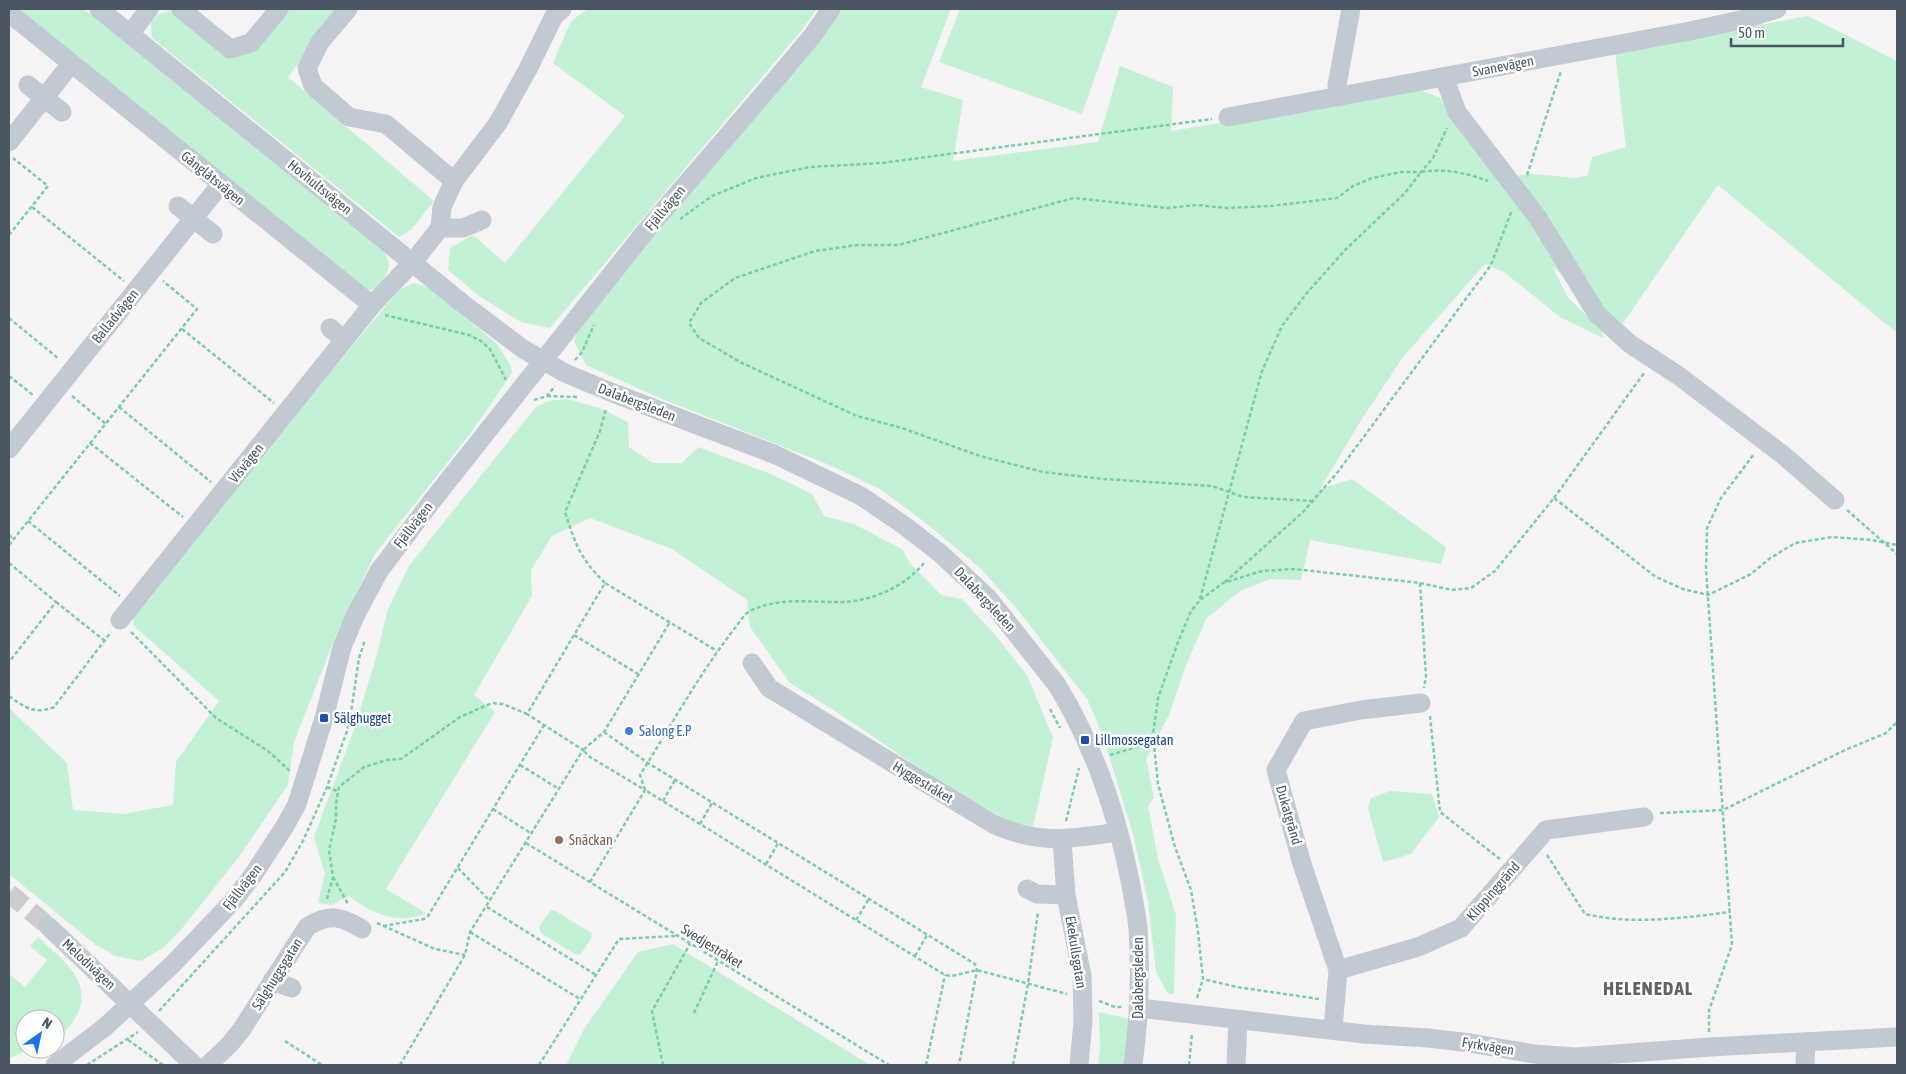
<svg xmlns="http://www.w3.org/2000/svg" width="1906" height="1074" font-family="'Asap Condensed',sans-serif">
	<rect width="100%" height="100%" fill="#f5f3f3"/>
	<g fill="#c3f1d5">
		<path d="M16,9H84L379,248C381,250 386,253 387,257C393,267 383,286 371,290C368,291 363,289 359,288Z"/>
		<polygon points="269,9 339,9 288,77 434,201 411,230 399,237 152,38 151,22 159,14 172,10 230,58"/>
		<polygon points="588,9 817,9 802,30 550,328 521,322 479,296 448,270 450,248 473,235 505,263 625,116 553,63 571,21"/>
		<polygon points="842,9 951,9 921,87 963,100 953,161 1098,142 1120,66 1173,87 1171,131 1421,90 1440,98 1450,113 1515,176 1532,174 1576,178 1588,175 1592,157 1626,147 1615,52 1808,16 1897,61 1896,111 1897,112 1897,333 1718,185 1621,326 1552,266 1568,298 1602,330 1603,338 1560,317 1504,272 1485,264 1403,357 1360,422 1320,489 1352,479 1446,547 1441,564 1310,540 1301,580 1270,579 1240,591 1206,619 1185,668 1169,715 1146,759 1154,798 1148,806 1158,859 1176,915 1174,994 1168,994 1156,972 1148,901 1133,834 1106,746 1095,717 1087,699 1018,610 979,567 922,520 880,489 827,464 662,399 586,365 574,341 576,335 602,298 817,43"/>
		<polygon points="960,9 1119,9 1082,114 939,62"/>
		<polygon points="414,283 431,288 497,344 511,366 512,373 470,434 375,554 336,635 294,742 288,785 238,858 180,931 163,948 140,961 116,956 96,945 9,874 9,708 67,763 73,810 123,814 173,805 176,762 219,701 133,625 134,616 153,595 153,590 303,405 399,290"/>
		<path d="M567,399L600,408L628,422L629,447L653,463H682L698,447L771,474L812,494L824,516L854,524L903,550L909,562L941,595L962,599L996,636L1027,675L1053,738L1033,826L1017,825L961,796L835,711L790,683L750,627L747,600L672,549L590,518L552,536L531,570L532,596L474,695L495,712L386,889L426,913C399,926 371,913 349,896L331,905L318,903L325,874L314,837L353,732L376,658L388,609L409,566L535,408L548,401Z"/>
		<polygon points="1390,791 1432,794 1439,817 1411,854 1383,862 1368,808 1371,798"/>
		<polygon points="554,910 591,933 592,937 581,954 576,955 541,933 539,927 550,911"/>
		<path d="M38,937C48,947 60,956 69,967C92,994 81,1020 55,1039V1019H25V1049H30L9,1058V974L25,987L47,960L30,946Z"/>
		<polygon points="673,944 870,1065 566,1065 584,1029 638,952"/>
		<polygon points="1099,1012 1130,1019 1125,1065 1098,1065 1100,1048"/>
	</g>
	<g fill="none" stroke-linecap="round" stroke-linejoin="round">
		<polyline stroke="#caccce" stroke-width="19" stroke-dasharray="19 9" stroke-linecap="butt" points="9,893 48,926"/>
		<g stroke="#7ad0a6" stroke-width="2.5" stroke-dasharray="4 2.5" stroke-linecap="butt">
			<polyline points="1527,175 1561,71"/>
			<polyline points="32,207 124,281"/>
			<polyline points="680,219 712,196 756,178 810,167 882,163 1212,119"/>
			<polyline points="9,235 48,186 13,158"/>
			<polyline points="385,315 469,335 481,341 490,349 506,380"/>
			<polyline points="9,318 59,359"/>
			<polyline points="182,329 274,403"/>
			<polyline points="575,360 582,352 594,325"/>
			<polyline points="9,376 33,395"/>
			<polyline points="72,396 106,424"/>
			<polyline points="547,396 578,397"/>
			<polyline points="534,400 547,396 555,386"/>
			<polyline points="119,407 211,482"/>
			<polyline points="90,443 183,517"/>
			<polyline points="1554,498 1644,373"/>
			<polyline points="1313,501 1243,497 1212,486 1104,479 1043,472 980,456 902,428 857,416 742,363 699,338 689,323 701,303 735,278 815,251 858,245 898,245 1074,198 1167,208 1197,205 1226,208 1271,206 1337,198 1353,186 1372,178 1401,172 1421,172 1433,158 1447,128"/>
			<polyline points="1847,510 1897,554"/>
			<polyline points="28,521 120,596"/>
			<polyline points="9,535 13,539"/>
			<polyline points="9,545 197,309 163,281"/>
			<polyline points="9,563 56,602 9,662"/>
			<path d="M924,563C905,586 875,600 844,602C813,603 780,596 750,611C744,614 739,623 735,628C699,674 671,726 640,775L645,790L945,975L952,976L977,970L1067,994"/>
			<polyline points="1225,582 1303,512 1337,473 1491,265 1512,210"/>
			<path d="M605,583C580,558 576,546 565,512L600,431L606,409"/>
			<polyline points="1420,583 1426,676 1424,688"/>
			<path d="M1200,599L1262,371L1282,326L1306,294L1346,249L1405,193L1421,172C1444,168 1467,173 1488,181"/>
			<polyline points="56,602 105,641"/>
			<polyline points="131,632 216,718 268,751 290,771"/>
			<polyline points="574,635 638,674"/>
			<path d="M9,696C24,707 35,715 54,707L111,632"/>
			<polyline points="1050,709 1060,728"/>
			<polyline points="1430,716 1440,812 1500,859"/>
			<polyline points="604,732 648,763 975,964 977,970 959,1065"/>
			<polyline points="1110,755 1154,742"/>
			<polyline points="520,765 559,789"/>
			<polyline points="327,787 337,791"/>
			<polyline points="663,801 675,780"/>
			<polyline points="493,809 532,834"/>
			<polyline points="1660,813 1723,810 1845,750 1886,733 1897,722"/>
			<polyline points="1066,821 1079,768"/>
			<polyline points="700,824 712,803"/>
			<polyline points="526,843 889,1065"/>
			<path d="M1547,855L1585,914C1632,925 1683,918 1730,912"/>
			<polyline points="766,864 778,843"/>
			<polyline points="458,868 490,901"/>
			<polyline points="333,877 348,904"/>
			<polyline points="590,882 645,790 590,757 583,750 604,732 670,622"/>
			<polyline points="327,899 333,877 329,850 336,819 336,803 339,787 364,767 387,760 401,759 460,717 492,703 503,704 527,714"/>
			<polyline points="487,907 596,975"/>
			<polyline points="856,920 869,899"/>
			<polyline points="377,923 435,949 465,955"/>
			<polyline points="383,926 424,919 428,916 544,725"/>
			<polyline points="470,932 580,999"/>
			<polyline points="915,956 927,935"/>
			<polyline points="1197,998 1203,979"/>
			<polyline points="1319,999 1237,987 1203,979 1198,932 1191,890 1175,847 1158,784 1153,735 1158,698 1178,642 1191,611 1200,600 1223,583 1262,571 1294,569 1420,583 1452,590 1471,588 1495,571 1554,498 1656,577 1683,589 1708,595 1751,574 1769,559 1795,543 1832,537 1872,540 1897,545"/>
			<polyline points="1099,1001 1115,1007 1122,1007"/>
			<polyline points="159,1011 285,872 303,841 327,787 347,731 352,706 359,658 365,640"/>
			<polyline points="694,1013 718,961"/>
			<polyline points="1709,1032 1709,1010 1732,945 1706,569 1707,528 1721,498 1754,454"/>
			<polyline points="128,1040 163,1065"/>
			<polyline points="285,1041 322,1065"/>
			<polyline points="87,1065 138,1032"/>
			<polyline points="400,1065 465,955 470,932 583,750 527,714 605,583 717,651"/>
			<polyline points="539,1065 619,939 676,936"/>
			<polyline points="663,1065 652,1011 690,944"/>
			<polyline points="926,1065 945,975"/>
			<polyline points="1013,1065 1028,984 1038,912"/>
			<polyline points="1189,1065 1192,1033"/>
		</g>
		<g stroke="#c1cad2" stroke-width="19">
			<path d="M99,9L462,303L523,349L565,373L608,391L776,455L861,496L905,526L941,554L988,598L1057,685C1095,747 1119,821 1132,891C1134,904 1137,916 1138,929C1141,974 1139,1020 1133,1065"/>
			<polyline points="181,9 230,49 251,43 279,9"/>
			<polyline points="9,13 372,305 413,262 440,228 442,207 454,181 386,124 349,117 313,86 307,68 320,42 348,9"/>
			<polyline points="130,34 149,9"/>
			<polyline points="1444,77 1457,112 1538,218 1597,314 1630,344 1679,376 1783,455 1835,500"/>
			<polyline points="28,85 62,112"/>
			<polyline points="1339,97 1337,85 1351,9"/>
			<polyline points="1228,117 1690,31 1745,19 1777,9"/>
			<polyline points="9,142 71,64"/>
			<polyline points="454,181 498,123 528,69 554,16 562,9"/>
			<polyline points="178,206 213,234"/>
			<polyline points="440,228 463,228 482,220"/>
			<polyline points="330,328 344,340"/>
			<polyline points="9,449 221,184"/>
			<polyline points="120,620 372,305"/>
			<path d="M752,663L769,688L993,824C1039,845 1071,839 1118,832"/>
			<polyline points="1062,840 1066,895 1082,976 1083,1021 1079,1065"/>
			<polyline points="1027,889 1037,894 1066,895"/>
			<polyline points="48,926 194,1065"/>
			<polyline points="1338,970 1418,947 1461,928 1546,830 1644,817"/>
			<polyline points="272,981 292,988"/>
			<polyline points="1139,1008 1364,1034 1428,1038 1470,1043 1534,1054 1576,1057 1710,1047 1897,1037"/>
			<polyline points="1333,1029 1338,970 1302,864 1276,770 1304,721 1361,710 1421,703"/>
			<polyline points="55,1065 105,1027 172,965 234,900 253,875 285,826 297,804 324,718 342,647 355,616 379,571 432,501 645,232 778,77 813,35 831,9"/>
			<path d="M208,1065L230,1044L242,1029L307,927C329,913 341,916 362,929"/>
			<polyline points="1236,1065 1238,1020"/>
			<polyline points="1805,1065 1806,1042"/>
		</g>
	</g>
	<g fill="#1a4fb4" stroke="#fff" stroke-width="2">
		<rect x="319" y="713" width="10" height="10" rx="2.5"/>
		<rect x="1080" y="735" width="10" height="10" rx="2.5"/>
	</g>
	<circle fill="#3f7fe0" stroke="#fff" stroke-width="2" cx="629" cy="731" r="5"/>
	<circle fill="#8d6e63" stroke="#fff" stroke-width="2" cx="559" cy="840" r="5"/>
	<g text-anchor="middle" stroke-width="5" stroke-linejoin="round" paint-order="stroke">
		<g font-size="14" fill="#4a5661" stroke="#fff">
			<text transform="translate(1503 66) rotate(-11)" y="5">Svanevägen</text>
			<text transform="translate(213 178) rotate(39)" y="5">Gånglåtsvägen</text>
			<text transform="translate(320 187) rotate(39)" y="5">Hovhultsvägen</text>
			<text transform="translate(665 208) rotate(-50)" y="5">Fjällvägen</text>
			<text transform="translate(115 316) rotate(-51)" y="5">Balladvägen</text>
			<text transform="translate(637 402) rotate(21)" y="5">Dalabergsleden</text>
			<text transform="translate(246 463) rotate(-51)" y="5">Visvägen</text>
			<text transform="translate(413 525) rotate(-52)" y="5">Fjällvägen</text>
			<text transform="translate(985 599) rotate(47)" y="5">Dalabergsleden</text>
			<text transform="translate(923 782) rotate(31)" y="5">Hyggestråket</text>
			<text transform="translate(1289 815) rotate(74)" y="5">Dukatgränd</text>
			<text transform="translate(242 887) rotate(-52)" y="5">Fjällvägen</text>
			<text transform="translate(1493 891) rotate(-49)" y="5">Klippinggränd</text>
			<text transform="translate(712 946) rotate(32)" y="5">Svedjestråket</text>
			<text transform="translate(1076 952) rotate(81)" y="5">Ekekullsgatan</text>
			<text transform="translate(89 964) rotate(43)" y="5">Melodivägen</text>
			<text transform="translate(277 974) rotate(-58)" y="5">Sälghuggsgatan</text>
			<text transform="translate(1138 978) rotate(-90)" y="5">Dalabergsleden</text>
			<text transform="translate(1488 1046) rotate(9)" y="5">Fyrkvägen</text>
		</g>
		<g font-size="14" fill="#164399" stroke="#fff" text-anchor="start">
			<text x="334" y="723">Sälghugget</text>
			<text x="1095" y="745">Lillmossegatan</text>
		</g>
		<g font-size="14" fill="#366cbe" stroke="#fff" text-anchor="start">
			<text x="639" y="736">Salong E.P</text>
		</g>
		<g font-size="14" fill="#785e54" stroke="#fff" text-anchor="start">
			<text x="569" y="845">Snäckan</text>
		</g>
		<g font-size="19" font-weight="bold" letter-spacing="1" fill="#5f6368" stroke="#fff">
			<text x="1648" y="995">HELENEDAL</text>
		</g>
	</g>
	<rect width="1906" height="1074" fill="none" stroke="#4a5661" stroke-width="20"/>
	<g transform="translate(40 1034) rotate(33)"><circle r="24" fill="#ffffff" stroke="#b7bbc0"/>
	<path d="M0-4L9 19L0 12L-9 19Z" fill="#1a73e8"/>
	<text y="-8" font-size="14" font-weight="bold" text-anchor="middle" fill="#4a5661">N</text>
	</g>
	<path d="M1731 38v8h112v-8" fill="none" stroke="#4a5661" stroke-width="2.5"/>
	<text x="1738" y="38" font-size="15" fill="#4a5661" stroke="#ffffff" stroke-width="4" paint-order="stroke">50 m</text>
</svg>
